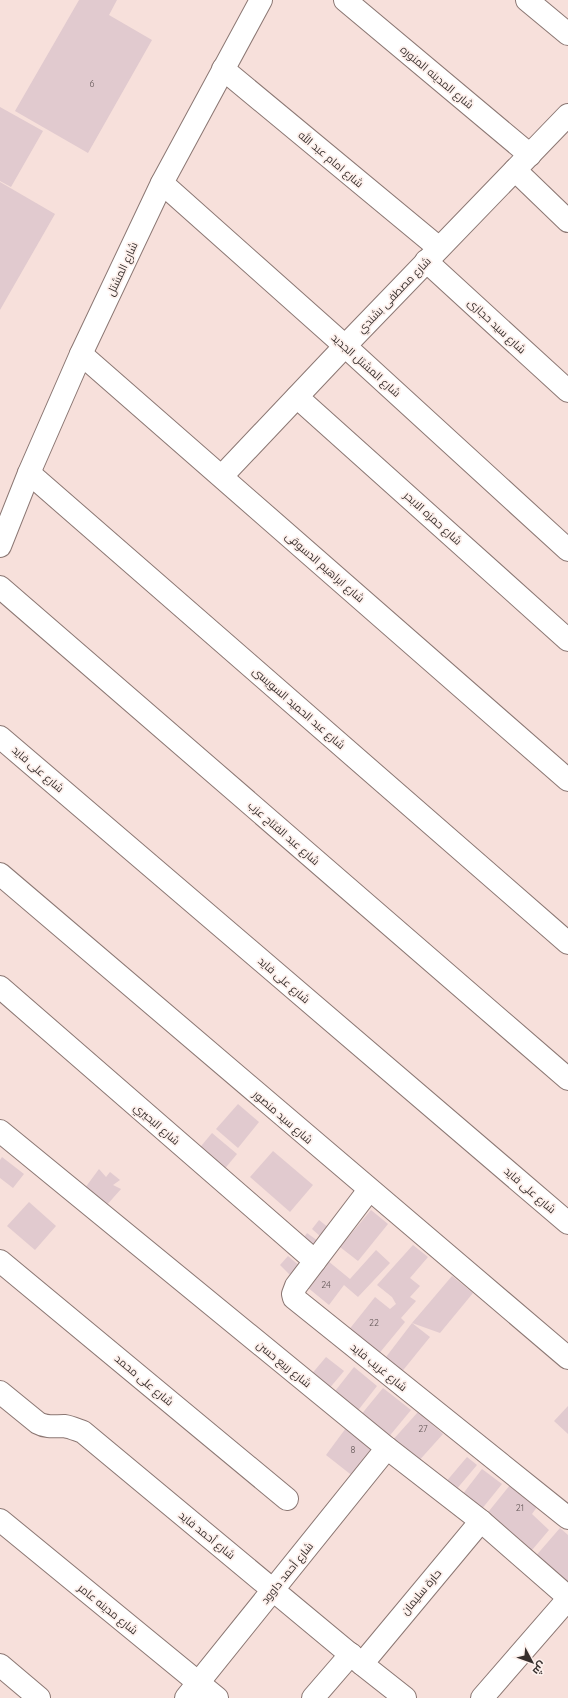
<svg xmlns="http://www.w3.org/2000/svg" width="568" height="1698" font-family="Quicksand,Cairo,sans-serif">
	<rect width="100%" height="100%" fill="#f7e0db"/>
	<g fill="#e1cacf">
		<polygon points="79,0 117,0 109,15 152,40 88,153 15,111"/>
		<polygon points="0,107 43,131 11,187 0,181"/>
		<polygon points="0,182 55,214 0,310"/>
		<polygon points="238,1104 259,1122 238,1148 216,1129"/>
		<polygon points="212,1133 237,1154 222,1172 197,1151"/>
		<polygon points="273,1151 313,1185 290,1212 250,1177"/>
		<polygon points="2,1157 24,1174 13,1188 0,1178 0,1160"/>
		<polygon points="99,1169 106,1177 110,1172 120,1180 113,1185 121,1189 105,1207 85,1188"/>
		<polygon points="29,1202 56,1226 35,1250 7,1226"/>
		<polygon points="371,1210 388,1224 358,1261 340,1247"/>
		<polygon points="319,1220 329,1228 321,1237 312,1229"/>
		<polygon points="307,1233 318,1241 312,1248 302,1240"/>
		<polygon points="413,1245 428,1257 410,1278 420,1286 410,1297 416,1301 401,1318 405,1322 377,1356 348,1331 375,1297 390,1309 396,1304 392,1297 377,1285"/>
		<polygon points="376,1250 390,1263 358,1297 344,1285 329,1305 307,1287 328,1261 350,1279"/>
		<polygon points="288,1256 302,1268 293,1278 280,1265"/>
		<polygon points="452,1276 473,1293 440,1333 412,1323"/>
		<polygon points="412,1323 430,1337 400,1374 383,1361"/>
		<polygon points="326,1357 344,1371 328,1390 310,1376"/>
		<polygon points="354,1367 377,1386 356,1413 332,1395"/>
		<polygon points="383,1388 411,1410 387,1439 360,1416"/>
		<polygon points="568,1406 568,1434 554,1421"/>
		<polygon points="418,1412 443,1434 416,1464 391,1442"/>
		<polygon points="346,1428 374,1450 354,1477 326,1455"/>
		<polygon points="467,1457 477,1465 455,1491 445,1483"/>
		<polygon points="482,1469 502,1484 481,1510 462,1495"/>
		<polygon points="510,1485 537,1507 532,1514 549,1530 527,1556 481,1521"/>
		<polygon points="560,1528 568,1535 568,1587 534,1558"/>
	</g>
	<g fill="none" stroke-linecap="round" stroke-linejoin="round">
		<g stroke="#8b7773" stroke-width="24">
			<g id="minor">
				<polyline points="345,0 530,155"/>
				<polyline points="527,0 568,34"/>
				<polyline points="223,69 439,248"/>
				<polyline points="515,170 568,221"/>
				<polyline points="162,183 345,346 568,550"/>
				<polyline points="426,261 568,391"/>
				<polyline points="81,354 568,780"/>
				<polyline points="297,397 568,640"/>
				<polyline points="29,473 568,943"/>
				<polyline points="222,476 345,346 568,115"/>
				<polyline points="0,546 29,473 81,354 162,183 261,0"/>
				<polyline points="0,587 568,1079"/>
				<polyline points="0,737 568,1223"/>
				<polyline points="0,874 568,1358"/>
				<polyline points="0,987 315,1261"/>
				<polyline points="0,1131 387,1448 481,1521 568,1597"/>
				<polyline points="369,1190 296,1286 293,1294 294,1298 568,1518"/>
				<polyline points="0,1261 287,1499"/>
				<path d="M0,1392L38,1423C47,1428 55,1426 64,1426C71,1427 77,1430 83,1432L362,1664L405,1698"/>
				<polyline points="0,1520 217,1698"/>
				<polyline points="362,1664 481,1521"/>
				<polyline points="0,1665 39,1698"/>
				<polyline points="186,1698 387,1448"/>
				<polyline points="313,1698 351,1654"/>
				<polyline points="482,1698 568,1599"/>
			</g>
		</g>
		<use href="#minor" stroke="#fff" stroke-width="22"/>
	</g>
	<g text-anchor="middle" stroke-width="3.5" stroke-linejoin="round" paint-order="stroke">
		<g font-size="9" fill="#625656">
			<text x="92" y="87">6</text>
			<text x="326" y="1288">24</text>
			<text x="374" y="1326">22</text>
			<text x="423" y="1432">27</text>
			<text x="353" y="1453">8</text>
			<text x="520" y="1511">21</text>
		</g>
		<g font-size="11" fill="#372f2d" stroke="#fdf0ec">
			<text transform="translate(437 77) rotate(40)" y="4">شارع المدينه المنوره</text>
			<text transform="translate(331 159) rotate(40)" y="4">شارع امام عبد الله</text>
			<text transform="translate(122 269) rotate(-65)" y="4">شارع المشتل</text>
			<text transform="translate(394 295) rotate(-46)" y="4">شارع مصطفى بشندي</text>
			<text transform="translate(497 326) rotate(43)" y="4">شارع سيد حجازى</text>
			<text transform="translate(366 365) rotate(42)" y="4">شارع المشتل الجديد</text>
			<text transform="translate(433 518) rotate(42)" y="4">شارع حمزه الابحر</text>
			<text transform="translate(325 567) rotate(41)" y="4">شارع ابراهيم الدسوقى</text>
			<text transform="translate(299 708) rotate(41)" y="4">شارع عبد الحميد السويسى</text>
			<text transform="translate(38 769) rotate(41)" y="4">شارع على فايد</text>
			<text transform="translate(284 833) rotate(41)" y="4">شارع عبد الفتاح عزب</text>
			<text transform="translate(284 980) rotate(41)" y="4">شارع على فايد</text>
			<text transform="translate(283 1117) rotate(41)" y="4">شارع سيد منصور</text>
			<text transform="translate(157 1124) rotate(41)" y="4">شارع البحيري</text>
			<text transform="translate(530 1190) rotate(41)" y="4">شارع على فايد</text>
			<text transform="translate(284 1364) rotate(39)" y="4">شارع ربيع حسن</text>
			<text transform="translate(379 1367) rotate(39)" y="4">شارع غريب فايد</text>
			<text transform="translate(144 1380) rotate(40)" y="4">شارع على محمد</text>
			<text transform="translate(207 1535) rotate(39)" y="4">شارع أحمد فايد</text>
			<text transform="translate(287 1573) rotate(-51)" y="4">شارع أحمد داوود</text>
			<text transform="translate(421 1592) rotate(-50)" y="4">حارة سليمان</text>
			<text transform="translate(108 1609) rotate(39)" y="4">شارع مدينه عامر</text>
		</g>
	</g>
	<g transform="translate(532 1662) rotate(131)" stroke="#fdf0ec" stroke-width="3" paint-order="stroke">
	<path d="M0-3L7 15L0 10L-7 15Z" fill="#372f2d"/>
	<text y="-6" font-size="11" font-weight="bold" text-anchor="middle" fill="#372f2d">ش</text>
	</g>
</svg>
